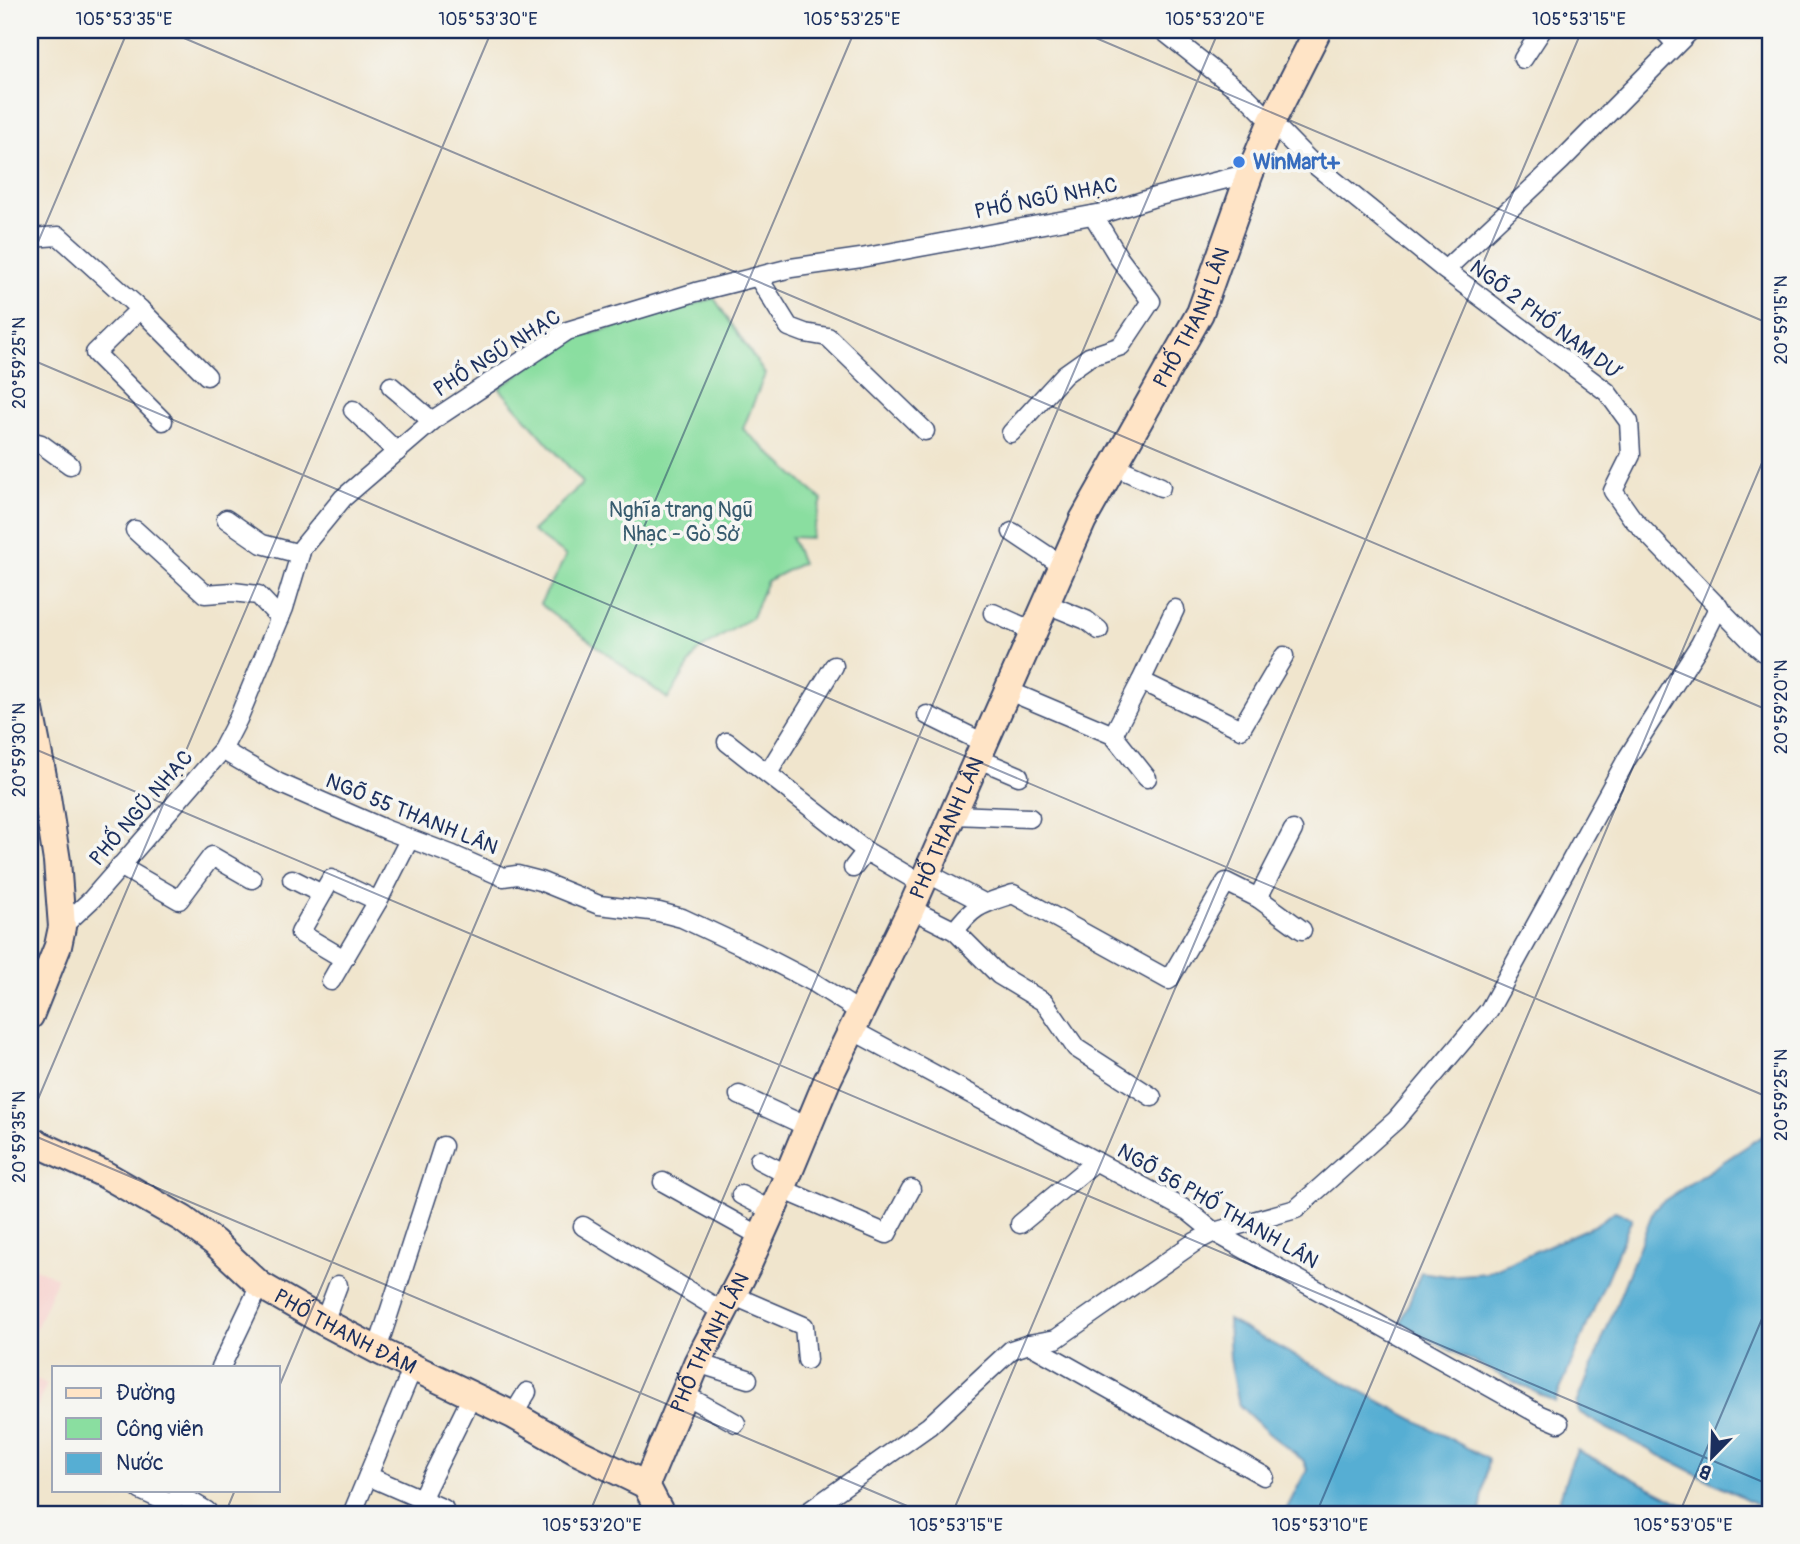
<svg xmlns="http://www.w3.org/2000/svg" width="1800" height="1544" font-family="Pangolin,sans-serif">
	<rect width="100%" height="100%" fill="#f6f6f2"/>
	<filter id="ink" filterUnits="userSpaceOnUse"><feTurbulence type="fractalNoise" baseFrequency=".0143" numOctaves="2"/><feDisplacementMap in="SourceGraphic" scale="14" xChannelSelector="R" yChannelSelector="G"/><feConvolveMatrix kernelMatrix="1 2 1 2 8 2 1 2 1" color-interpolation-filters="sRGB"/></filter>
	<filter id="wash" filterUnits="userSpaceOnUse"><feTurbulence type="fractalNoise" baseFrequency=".00686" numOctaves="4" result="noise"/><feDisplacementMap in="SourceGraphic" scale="28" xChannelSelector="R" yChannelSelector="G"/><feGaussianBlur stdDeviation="1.57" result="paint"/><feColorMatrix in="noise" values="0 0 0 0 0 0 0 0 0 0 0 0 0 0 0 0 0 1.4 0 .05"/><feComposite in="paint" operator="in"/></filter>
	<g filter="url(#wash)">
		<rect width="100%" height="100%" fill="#f0e5cd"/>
		<g fill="#f7d0cc">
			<polygon points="30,1266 57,1278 30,1344"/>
			<polygon points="30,1376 47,1384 37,1407 30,1403"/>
		</g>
		<polygon fill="#8adea0" stroke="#52867f" stroke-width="2" points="714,298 765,374 743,429 822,500 811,538 791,537 802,563 767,581 752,617 697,652 668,699 540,604 566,556 532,531 583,483 499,388 566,341"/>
		<g fill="#56aed3" stroke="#386e98" stroke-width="2">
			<polygon points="1770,1131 1770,1511 1606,1428 1579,1412 1577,1404 1654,1209 1662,1202"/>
			<polygon points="1615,1211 1632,1218 1555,1402 1400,1325 1421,1272 1447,1276 1486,1273 1595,1225"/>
			<polygon points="1228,1320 1488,1459 1480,1514 1284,1514 1307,1469 1303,1460 1268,1433 1239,1405 1230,1359"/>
			<polygon points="1577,1450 1702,1514 1555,1514 1570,1466"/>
		</g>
	</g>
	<g filter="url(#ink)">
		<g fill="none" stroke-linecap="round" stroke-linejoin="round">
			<g stroke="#3b4a6f" stroke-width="21">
				<g id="street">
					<polyline points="1162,30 1248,98 1309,160 1445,270 1607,392 1629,422 1631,455 1613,491 1632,518 1752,642 1770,657"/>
					<polyline points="1663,30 1676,44"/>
					<polyline points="1523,59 1542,30"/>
					<polyline points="30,238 59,236 140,309 207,376"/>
					<polyline points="1445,270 1561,161 1691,30"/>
					<polyline points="758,277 789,327 805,333 828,337 925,431"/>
					<polyline points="140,309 95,353 163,421"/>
					<polyline points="391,386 432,421"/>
					<polyline points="353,410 397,452"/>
					<polyline points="1011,433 1065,374 1089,357 1121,346 1151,301 1119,258 1093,215"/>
					<polyline points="30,441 41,444 70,465"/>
					<polyline points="1114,466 1161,487"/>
					<polyline points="226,519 262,544 300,554"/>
					<polyline points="135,530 205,594 233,592 258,595 280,618"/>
					<polyline points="1012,532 1063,566"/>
					<polyline points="1047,604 1086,620 1099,630"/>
					<polyline points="993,613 1035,632"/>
					<polyline points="1141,681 1175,609"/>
					<polyline points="1009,691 1113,735 1147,778"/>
					<polyline points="927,715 986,744"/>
					<polyline points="1113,735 1141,681 1241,729 1284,656"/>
					<polyline points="727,742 866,851"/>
					<polyline points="222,750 279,783 387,830 453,855 503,877 517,875 540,881 599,905 659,912 682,918 757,953 813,982 860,1012"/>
					<polyline points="979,759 1019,776"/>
					<polyline points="768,773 834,666"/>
					<polyline points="953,815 1030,818"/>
					<polyline points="120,866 179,900 212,856 252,879"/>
					<polyline points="853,868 866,851 922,884"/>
					<polyline points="927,873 984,903"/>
					<polyline points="292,879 322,894"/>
					<polyline points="1258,898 1302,930"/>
					<polyline points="911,909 955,931 999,975 1044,1002 1076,1048 1152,1097"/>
					<polyline points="62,927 92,899 222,750 238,719 284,608 302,548 343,498 436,418 567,331 696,292 791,268 861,258 1108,212 1155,197 1250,173"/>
					<path d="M955,931C973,905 983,904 1013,894L1169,980L1226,882L1258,898L1293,830"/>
					<polyline points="344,959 300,933 331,879 378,901"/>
					<polyline points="331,981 378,901 409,840"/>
					<polyline points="852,1030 1188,1211 1214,1232 1540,1415 1559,1423"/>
					<polyline points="739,1095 808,1127"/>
					<polyline points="759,1160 788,1175"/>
					<polyline points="663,1182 760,1236"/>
					<polyline points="782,1189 887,1234 911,1189"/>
					<polyline points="741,1195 772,1211"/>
					<polyline points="1020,1224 1096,1161"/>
					<polyline points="583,1226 723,1312"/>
					<polyline points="732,1295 804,1326 807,1360"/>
					<polyline points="324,1322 338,1285"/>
					<polyline points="1029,1344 1264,1476"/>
					<polyline points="377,1350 443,1146"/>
					<polyline points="697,1363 748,1379"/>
					<polyline points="221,1367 260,1285"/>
					<polyline points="685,1395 736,1423"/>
					<polyline points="513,1415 527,1392"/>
					<polyline points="368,1476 444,1509"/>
					<polyline points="140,1490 171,1504 180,1495 182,1490"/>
					<polyline points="180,1495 207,1511 205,1514"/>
					<polyline points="421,1499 472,1396"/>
					<polyline points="352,1514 413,1367"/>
					<polyline points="805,1514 929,1426 1011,1350 1029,1344 1056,1339 1195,1242 1214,1232 1296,1209 1396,1120 1489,1010 1628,757 1700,644 1719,606"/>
				</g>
			</g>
			<g stroke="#3b4a6f" stroke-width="30">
				<g id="secondary">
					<polyline points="30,710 47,797 57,861 62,927 58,946 30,1016"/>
					<path id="s1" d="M30,1140L104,1174L183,1219L214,1242L260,1285L324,1322L377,1350L513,1415L576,1451L646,1485L661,1514"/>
					<path id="s2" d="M646,1485L697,1363L747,1267L782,1189L827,1081L911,909L1083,520L1200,313L1250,173L1271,123L1318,30"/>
				</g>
			</g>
			<use href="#street" stroke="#fff" stroke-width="18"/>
			<use href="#secondary" stroke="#ffe4c6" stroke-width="26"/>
		</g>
	</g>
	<path fill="none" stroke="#1b2f5e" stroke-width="2" stroke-opacity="0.45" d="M165,30L1770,711M1077,30L1770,324M30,261L128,30M30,359L1770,1098M30,747L1770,1485M30,1118L492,30M30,1134L926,1514M278,1389L855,30M225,1514L235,1490M589,1514L1219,30M952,1514L1582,30M1316,1514L1770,444M1679,1514L1770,1300"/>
	<circle fill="#3f7fe0" stroke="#f6f6f2" stroke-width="2.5" cx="1239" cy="162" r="7"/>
	<g text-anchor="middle" stroke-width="7" stroke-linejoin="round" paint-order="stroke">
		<g font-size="21" font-weight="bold" fill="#366cbe" stroke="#f6f6f2" text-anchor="start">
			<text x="1253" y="169">WinMart+</text>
		</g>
		<g font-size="21" fill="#1b2f5e" stroke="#f6f6f2">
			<text transform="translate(1046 198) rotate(-11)" y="7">PHỐ NGŨ NHẠC</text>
			<text dy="7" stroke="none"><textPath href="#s2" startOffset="1290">PHỐ THANH LÂN</textPath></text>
			<text transform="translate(1545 319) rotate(37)" y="7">NGÕ 2 PHỐ NAM DƯ</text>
			<text transform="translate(497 353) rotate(-32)" y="7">PHỐ NGŨ NHẠC</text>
			<text transform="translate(141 808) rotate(-49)" y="7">PHỐ NGŨ NHẠC</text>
			<text transform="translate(412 814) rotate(22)" y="7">NGÕ 55 THANH LÂN</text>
			<text dy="7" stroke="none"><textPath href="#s2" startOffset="723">PHỐ THANH LÂN</textPath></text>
			<text transform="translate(1218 1206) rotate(30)" y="7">NGÕ 56 PHỐ THANH LÂN</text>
			<text dy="7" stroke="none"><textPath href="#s1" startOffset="371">PHỐ THANH ĐÀM</textPath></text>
			<text dy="7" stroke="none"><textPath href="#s2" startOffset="156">PHỐ THANH LÂN</textPath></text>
		</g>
		<g font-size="21" fill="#375b6e" stroke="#f6f6f2">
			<text x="681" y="517">Nghĩa trang Ngũ<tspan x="681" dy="24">Nhạc - Gò Sở</tspan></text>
		</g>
	</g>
	<rect width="1800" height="1544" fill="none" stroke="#f6f6f2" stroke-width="77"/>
	<rect x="52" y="1366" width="228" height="126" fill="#f6f6f2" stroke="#9ea6b7" stroke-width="2"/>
	<rect x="66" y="1388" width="35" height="10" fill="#ffe4c6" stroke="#9ea6b7" stroke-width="2"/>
	<text x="116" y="1400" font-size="21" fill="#1b2f5e">Đường</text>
	<rect x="66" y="1418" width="35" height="21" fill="#8adea0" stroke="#9ea6b7" stroke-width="2"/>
	<text x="116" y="1436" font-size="21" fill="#1b2f5e">Công viên</text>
	<rect x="66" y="1453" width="35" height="21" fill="#56aed3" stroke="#9ea6b7" stroke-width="2"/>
	<text x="116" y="1470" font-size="21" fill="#1b2f5e">Nước</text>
	<g transform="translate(1712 1457) rotate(203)" stroke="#f6f6f2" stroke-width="5" paint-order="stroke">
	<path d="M0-5L12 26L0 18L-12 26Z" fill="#1b2f5e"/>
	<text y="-10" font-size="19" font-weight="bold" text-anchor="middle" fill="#1b2f5e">B</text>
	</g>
	<rect x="38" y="38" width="1724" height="1468" fill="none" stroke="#1b2f5e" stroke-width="2.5"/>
	<g font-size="18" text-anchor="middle" fill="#1b2f5e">
		<text x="124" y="25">105°53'35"E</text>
		<text x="488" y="25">105°53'30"E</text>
		<text x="852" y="25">105°53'25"E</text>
		<text x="1215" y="25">105°53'20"E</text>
		<text x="1579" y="25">105°53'15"E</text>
		<text transform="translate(1781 320) rotate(-90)" y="6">20°59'15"N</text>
		<text transform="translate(19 363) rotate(-90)" y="6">20°59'25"N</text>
		<text transform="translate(1781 707) rotate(-90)" y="6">20°59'20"N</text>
		<text transform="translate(19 750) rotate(-90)" y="6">20°59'30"N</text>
		<text transform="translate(1781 1095) rotate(-90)" y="6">20°59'25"N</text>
		<text transform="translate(19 1137) rotate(-90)" y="6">20°59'35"N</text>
		<text x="592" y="1531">105°53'20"E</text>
		<text x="956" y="1531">105°53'15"E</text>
		<text x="1320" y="1531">105°53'10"E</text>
		<text x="1683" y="1531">105°53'05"E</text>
	</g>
</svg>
